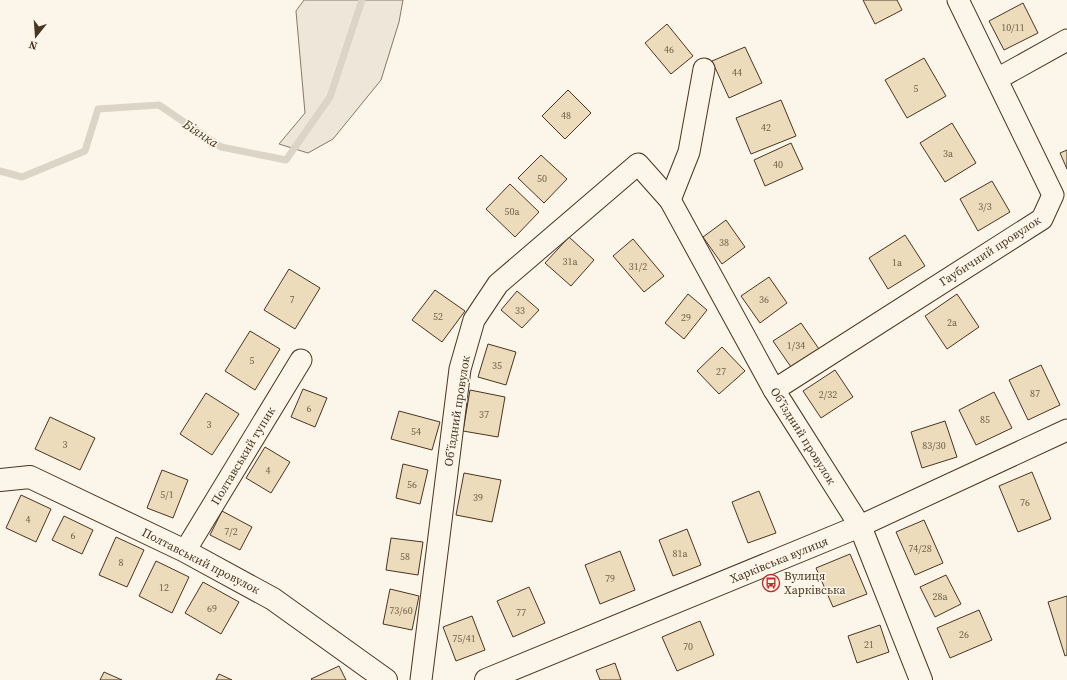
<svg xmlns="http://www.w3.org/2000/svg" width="1067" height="680" font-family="'Source Serif 4',serif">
	<rect width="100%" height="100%" fill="#fbf6e9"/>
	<polygon fill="#ede6d9" stroke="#887966" points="304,0 403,0 399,22 381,80 333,139 308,153 279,144 305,113 296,11"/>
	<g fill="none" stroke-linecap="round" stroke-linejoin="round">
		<polyline stroke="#dcd4c6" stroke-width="7" points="0,171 22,177 85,151 98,109 159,105 221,147 286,160 330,97 362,0"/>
	</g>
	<g fill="#ecdcbc" stroke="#4a3520">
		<polygon points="863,0 897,0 902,10 875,24"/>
		<polygon points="1023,3 1038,33 1004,50 989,21"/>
		<polygon points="667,24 693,56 671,74 645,43"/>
		<polygon points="745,47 762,83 729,98 712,61"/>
		<polygon points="924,58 946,96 907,118 885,80"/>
		<polygon points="568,90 591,113 565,139 542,116"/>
		<polygon points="781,100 796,136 751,154 736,118"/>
		<polygon points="952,123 976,163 945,182 920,143"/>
		<polygon points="791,143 803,169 765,186 754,160"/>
		<polygon points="1067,150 1067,169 1060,153"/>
		<polygon points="541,155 567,179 544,203 518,178"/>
		<polygon points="992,181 1010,212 978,231 960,199"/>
		<polygon points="510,184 539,212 515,237 486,209"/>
		<polygon points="726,220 745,247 722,264 703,237"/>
		<polygon points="905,235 925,266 888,289 869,258"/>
		<polygon points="569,237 594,260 571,286 545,263"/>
		<polygon points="633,239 664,276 644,292 613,256"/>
		<polygon points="289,269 320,288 295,329 264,310"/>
		<polygon points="769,277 787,303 760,323 741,296"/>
		<polygon points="435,290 465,311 442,342 412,320"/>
		<polygon points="517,291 539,310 522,328 501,310"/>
		<polygon points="688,294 707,310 684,339 665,323"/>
		<polygon points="957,294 979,327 947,349 925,316"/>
		<polygon points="801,323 819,349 791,367 773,341"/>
		<polygon points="250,331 280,349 255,390 225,371"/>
		<polygon points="488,344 516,352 506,385 478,377"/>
		<polygon points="722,347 745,371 719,394 697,371"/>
		<polygon points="1041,365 1060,405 1028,420 1009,380"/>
		<polygon points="835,370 853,397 821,418 803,391"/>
		<polygon points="303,389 327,398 315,427 291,417"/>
		<polygon points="470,390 505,397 498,437 463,431"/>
		<polygon points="994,392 1012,428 976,445 959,410"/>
		<polygon points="206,393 239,414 212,455 180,434"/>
		<polygon points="399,411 440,422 432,450 391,439"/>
		<polygon points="50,417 95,438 80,470 35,449"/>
		<polygon points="945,421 957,457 922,468 911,432"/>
		<polygon points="265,447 290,462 271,493 246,478"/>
		<polygon points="403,464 428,470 420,504 396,498"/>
		<polygon points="162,470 188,480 173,518 147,508"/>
		<polygon points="1032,472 1051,519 1018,532 999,486"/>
		<polygon points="464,473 501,480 492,522 456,515"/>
		<polygon points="759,491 776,533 748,543 732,502"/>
		<polygon points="21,495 51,509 36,542 6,528"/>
		<polygon points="222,511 252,527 240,550 210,535"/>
		<polygon points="64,516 93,530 82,554 52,540"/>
		<polygon points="924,520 943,563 915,575 896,532"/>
		<polygon points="687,529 701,565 673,576 659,540"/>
		<polygon points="116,537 144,550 127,587 99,575"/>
		<polygon points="391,538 423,542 418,575 386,570"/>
		<polygon points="620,551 635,590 600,604 585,565"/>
		<polygon points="850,554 867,594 833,607 816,568"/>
		<polygon points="156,561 189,577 172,613 139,596"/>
		<polygon points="946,575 961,604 935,617 920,587"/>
		<polygon points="203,582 239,602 221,634 185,613"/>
		<polygon points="529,587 545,623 513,637 497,601"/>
		<polygon points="390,589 419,596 412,630 383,624"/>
		<polygon points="1067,596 1067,655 1065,656 1048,602"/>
		<polygon points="979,610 992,640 950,658 937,628"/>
		<polygon points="472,616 485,650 456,661 443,627"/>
		<polygon points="700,621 714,655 677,671 662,637"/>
		<polygon points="880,625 889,652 857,663 848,636"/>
		<polygon points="615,663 621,680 600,680 596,670"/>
		<polygon points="339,666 346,680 312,680 311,679"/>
		<polygon points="104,672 122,680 100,680"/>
		<polygon points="219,674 232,680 216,680"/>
	</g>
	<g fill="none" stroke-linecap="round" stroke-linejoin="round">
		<g stroke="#4a3520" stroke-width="23">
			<g id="street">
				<polyline points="997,79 1067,40"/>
				<polyline points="670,200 689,152 704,69"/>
				<polyline points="774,390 1042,219 1053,195 958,0"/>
				<polyline points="185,551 301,360"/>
				<polyline points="421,680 460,369 474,320 498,284 638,164 670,200 774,390 860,526 1067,430"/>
			</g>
		</g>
		<g stroke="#4a3520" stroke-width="24">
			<g id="secondary">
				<polyline points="0,480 30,477 185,551 273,599 386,680"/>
				<polyline points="486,680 860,526 921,680"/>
			</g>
		</g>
		<use href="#street" stroke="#fbf6e9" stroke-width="21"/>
		<use href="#secondary" stroke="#fbf6e9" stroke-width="22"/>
	</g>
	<defs>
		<g id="bus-ring" transform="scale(0.9)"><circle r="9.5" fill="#fbf6e9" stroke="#c62828" stroke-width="1.5"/><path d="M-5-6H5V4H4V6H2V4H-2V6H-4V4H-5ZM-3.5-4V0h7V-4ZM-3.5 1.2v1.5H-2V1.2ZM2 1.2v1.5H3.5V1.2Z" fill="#c62828"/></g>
	</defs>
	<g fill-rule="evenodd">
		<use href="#bus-ring" x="771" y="583"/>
	</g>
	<g text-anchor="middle" stroke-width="3" stroke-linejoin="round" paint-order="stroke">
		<g font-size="10" fill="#725f47">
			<text x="1013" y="31">10/11</text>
			<text x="669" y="53">46</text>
			<text x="737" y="76">44</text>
			<text x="916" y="92">5</text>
			<text x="566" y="119">48</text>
			<text x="766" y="131">42</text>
			<text x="948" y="157">3а</text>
			<text x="778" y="168">40</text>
			<text x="542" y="182">50</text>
			<text x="985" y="210">3/3</text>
			<text x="512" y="215">50а</text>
			<text x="724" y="246">38</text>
			<text x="570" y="265">31а</text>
			<text x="897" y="266">1а</text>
			<text x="638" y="270">31/2</text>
			<text x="292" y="303">7</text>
			<text x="764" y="303">36</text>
			<text x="520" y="314">33</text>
			<text x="438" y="320">52</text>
			<text x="686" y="321">29</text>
			<text x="952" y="326">2а</text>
			<text x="796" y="349">1/34</text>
			<text x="252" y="364">5</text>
			<text x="497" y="369">35</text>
			<text x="721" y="375">27</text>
			<text x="1035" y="397">87</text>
			<text x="828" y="398">2/32</text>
			<text x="309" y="412">6</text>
			<text x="484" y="418">37</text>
			<text x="985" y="423">85</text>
			<text x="209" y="428">3</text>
			<text x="416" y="435">54</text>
			<text x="65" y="448">3</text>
			<text x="934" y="449">83/30</text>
			<text x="268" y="474">4</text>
			<text x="412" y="488">56</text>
			<text x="167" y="498">5/1</text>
			<text x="478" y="501">39</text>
			<text x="1025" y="506">76</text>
			<text x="28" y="523">4</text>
			<text x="231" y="535">7/2</text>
			<text x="73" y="539">6</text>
			<text x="920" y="552">74/28</text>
			<text x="680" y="557">81а</text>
			<text x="405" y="560">58</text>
			<text x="121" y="566">8</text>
			<text x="610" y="582">79</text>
			<text x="164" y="591">12</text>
			<text x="940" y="600">28а</text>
			<text x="212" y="612">69</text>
			<text x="401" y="614">73/60</text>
			<text x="521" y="616">77</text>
			<text x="964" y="638">26</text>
			<text x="464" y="642">75/41</text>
			<text x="869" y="648">21</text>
			<text x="688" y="650">70</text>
		</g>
		<g font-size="12" fill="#4a3520" stroke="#fbf6e9">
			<text transform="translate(990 251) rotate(-33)" y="4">Гаубичний провулок</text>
			<text transform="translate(457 411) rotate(-81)" y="4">Обʼїздний провулок</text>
			<text transform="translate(803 436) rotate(58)" y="4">Обʼїздний провулок</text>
			<text transform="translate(243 456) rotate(-59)" y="4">Полтавський тупик</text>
			<text transform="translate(779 560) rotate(-22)" y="4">Харківська вулиця</text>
			<text transform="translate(201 561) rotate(27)" y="4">Полтавський провулок</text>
		</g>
		<g font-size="12" fill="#4a3520" stroke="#fbf6e9" text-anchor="start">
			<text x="784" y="580">Вулиця<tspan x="784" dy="14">Харківська</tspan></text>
		</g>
		<g font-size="13" font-style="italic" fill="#4a3520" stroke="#fbf6e9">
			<text transform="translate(201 133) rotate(33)" y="5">Біянка</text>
		</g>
	</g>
	<g transform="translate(36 36) rotate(197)" stroke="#fbf6e9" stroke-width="3" paint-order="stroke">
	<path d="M0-3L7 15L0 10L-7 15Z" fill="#4a3520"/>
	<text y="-6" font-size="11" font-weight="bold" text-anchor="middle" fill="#4a3520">N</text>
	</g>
</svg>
